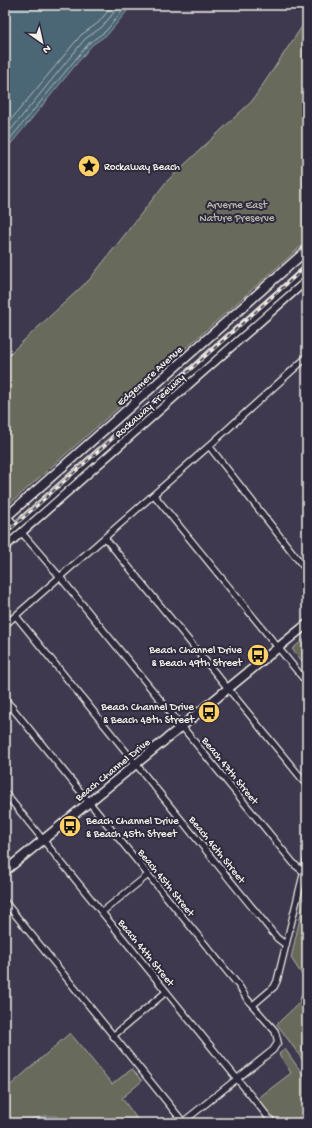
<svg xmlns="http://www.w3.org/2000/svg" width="312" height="1128" font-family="'Gochi Hand',sans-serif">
	<rect width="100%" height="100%" fill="#3f394f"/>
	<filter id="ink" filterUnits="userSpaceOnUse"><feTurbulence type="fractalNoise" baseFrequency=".025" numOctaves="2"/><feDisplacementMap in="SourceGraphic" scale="8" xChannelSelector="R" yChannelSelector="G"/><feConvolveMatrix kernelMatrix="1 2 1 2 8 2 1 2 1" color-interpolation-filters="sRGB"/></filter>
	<g filter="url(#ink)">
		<g fill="#686a5b" stroke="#aeaea2">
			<polygon points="307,19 307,241 5,508 5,358 90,279 166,182 252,101"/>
			<polygon points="307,637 307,667 292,649"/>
			<polygon points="307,887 307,1066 277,1024 299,1003 306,981 291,958"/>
			<polygon points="70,1033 112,1084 132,1069 142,1081 122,1098 140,1123 63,1123 60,1119 46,1116 22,1121 5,1122 5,1090"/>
			<polygon points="285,1049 306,1079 307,1078 307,1111 292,1123 278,1123 257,1099 291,1073 279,1054"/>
		</g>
		<g fill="#4c6674" stroke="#8f9ea2">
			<polygon points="5,5 132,5 108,34 92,45 5,151"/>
			<polygon points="46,1116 56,1116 63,1123 5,1123 6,1121 22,1121"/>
		</g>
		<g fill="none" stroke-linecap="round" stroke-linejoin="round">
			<g stroke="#b1b9ba" stroke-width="1">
				<polyline points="5,127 81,35 98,23 113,5"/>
				<polyline points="5,137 85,39 102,27 120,5"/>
				<polyline points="5,145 89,43 106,31 127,5"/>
			</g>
			<g stroke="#f4f1e8" stroke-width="8">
				<g id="minor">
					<polyline points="209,446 307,571"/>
					<polyline points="154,495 307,683"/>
					<polyline points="7,516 16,526"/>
					<polyline points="22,533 60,577 295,865 304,872"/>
					<polyline points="105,538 307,785"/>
					<polyline points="16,616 277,938 286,945"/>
					<polyline points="5,625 209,446 307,357"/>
					<polyline points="5,699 239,986 247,999 275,1031 278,1042 273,1050 183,1122"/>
					<polyline points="5,712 12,707"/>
					<polyline points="5,793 273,1123"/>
					<polyline points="5,902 184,1123"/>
					<polyline points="102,912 148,875"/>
					<polyline points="253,1005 274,987 277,981 307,859"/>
					<polyline points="113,1036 166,992"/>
				</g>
			</g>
			<g stroke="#f4f1e8" stroke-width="10">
				<g id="tertiary">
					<polyline points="5,536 307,269"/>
					<polyline points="5,547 307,280"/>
				</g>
			</g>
			<g stroke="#f4f1e8" stroke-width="11">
				<g id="primary">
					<polyline points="5,518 307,250"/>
					<polyline points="5,871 307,624"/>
				</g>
			</g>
			<use href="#minor" stroke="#2f2a3d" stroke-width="5.5"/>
			<use href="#tertiary" stroke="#2f2a3d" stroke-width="7"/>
			<use href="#primary" stroke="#2f2a3d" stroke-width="8"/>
			<g stroke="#f4f1e8" stroke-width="3">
				<polyline id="rail" points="5,534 307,266"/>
			</g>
			<use href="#rail" stroke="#2f2a3d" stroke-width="1.5" stroke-dasharray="4.5" stroke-linecap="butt"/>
		</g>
	</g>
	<defs>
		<g id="sight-disc" transform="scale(1.15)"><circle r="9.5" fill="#ffd166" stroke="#2f2a3d"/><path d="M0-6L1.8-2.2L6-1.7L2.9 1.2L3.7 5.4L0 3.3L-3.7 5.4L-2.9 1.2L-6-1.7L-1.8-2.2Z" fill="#111"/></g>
		<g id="bus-disc" transform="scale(1.15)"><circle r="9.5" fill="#ffd166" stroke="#2f2a3d"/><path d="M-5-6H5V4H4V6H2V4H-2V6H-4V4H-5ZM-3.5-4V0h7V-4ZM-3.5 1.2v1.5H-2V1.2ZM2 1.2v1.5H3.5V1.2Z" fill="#111"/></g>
	</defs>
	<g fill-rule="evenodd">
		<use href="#sight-disc" x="89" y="166"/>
		<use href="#bus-disc" x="258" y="655"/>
		<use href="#bus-disc" x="209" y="712"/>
		<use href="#bus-disc" x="70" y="826"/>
	</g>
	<g text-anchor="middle" stroke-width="4" stroke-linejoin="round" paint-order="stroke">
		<g font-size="11" fill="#f4f1e8" stroke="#2f2a3d" text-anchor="start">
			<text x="104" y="170">Rockaway Beach</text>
			<text x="242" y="653" text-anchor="end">Beach Channel Drive<tspan x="242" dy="13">&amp; Beach 49th Street</tspan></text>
			<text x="194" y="710" text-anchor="end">Beach Channel Drive<tspan x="194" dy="13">&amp; Beach 48th Street</tspan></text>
			<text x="86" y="824">Beach Channel Drive<tspan x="86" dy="13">&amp; Beach 45th Street</tspan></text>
		</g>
		<g font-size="11" fill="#b5b4a9" stroke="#2f2a3d">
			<text x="237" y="208">Arverne East<tspan x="237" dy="13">Nature Preserve</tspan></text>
		</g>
		<g font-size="11" fill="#f4f1e8" stroke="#2f2a3d">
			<text transform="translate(149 375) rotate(-42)" y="4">Edgemere Avenue</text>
			<text transform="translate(149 405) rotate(-42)" y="4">Rockaway Freeway</text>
			<text transform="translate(112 769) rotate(-39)" y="4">Beach Channel Drive</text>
			<text transform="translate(231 770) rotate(51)" y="4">Beach 47th Street</text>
			<text transform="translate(218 849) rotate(51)" y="4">Beach 46th Street</text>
			<text transform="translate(167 882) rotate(51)" y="4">Beach 45th Street</text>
			<text transform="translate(147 952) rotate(51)" y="4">Beach 44th Street</text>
		</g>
	</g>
	<rect width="312" height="1128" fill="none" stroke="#2f2a3d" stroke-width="20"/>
	<rect x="10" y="10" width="292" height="1108" fill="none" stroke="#f4f1e8" stroke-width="1.5" filter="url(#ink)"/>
	<g transform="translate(42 42) rotate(146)" stroke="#2f2a3d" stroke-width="3" paint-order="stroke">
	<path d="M0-3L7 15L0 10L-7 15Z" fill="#f4f1e8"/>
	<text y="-6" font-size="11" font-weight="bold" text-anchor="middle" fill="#f4f1e8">N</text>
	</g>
</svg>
